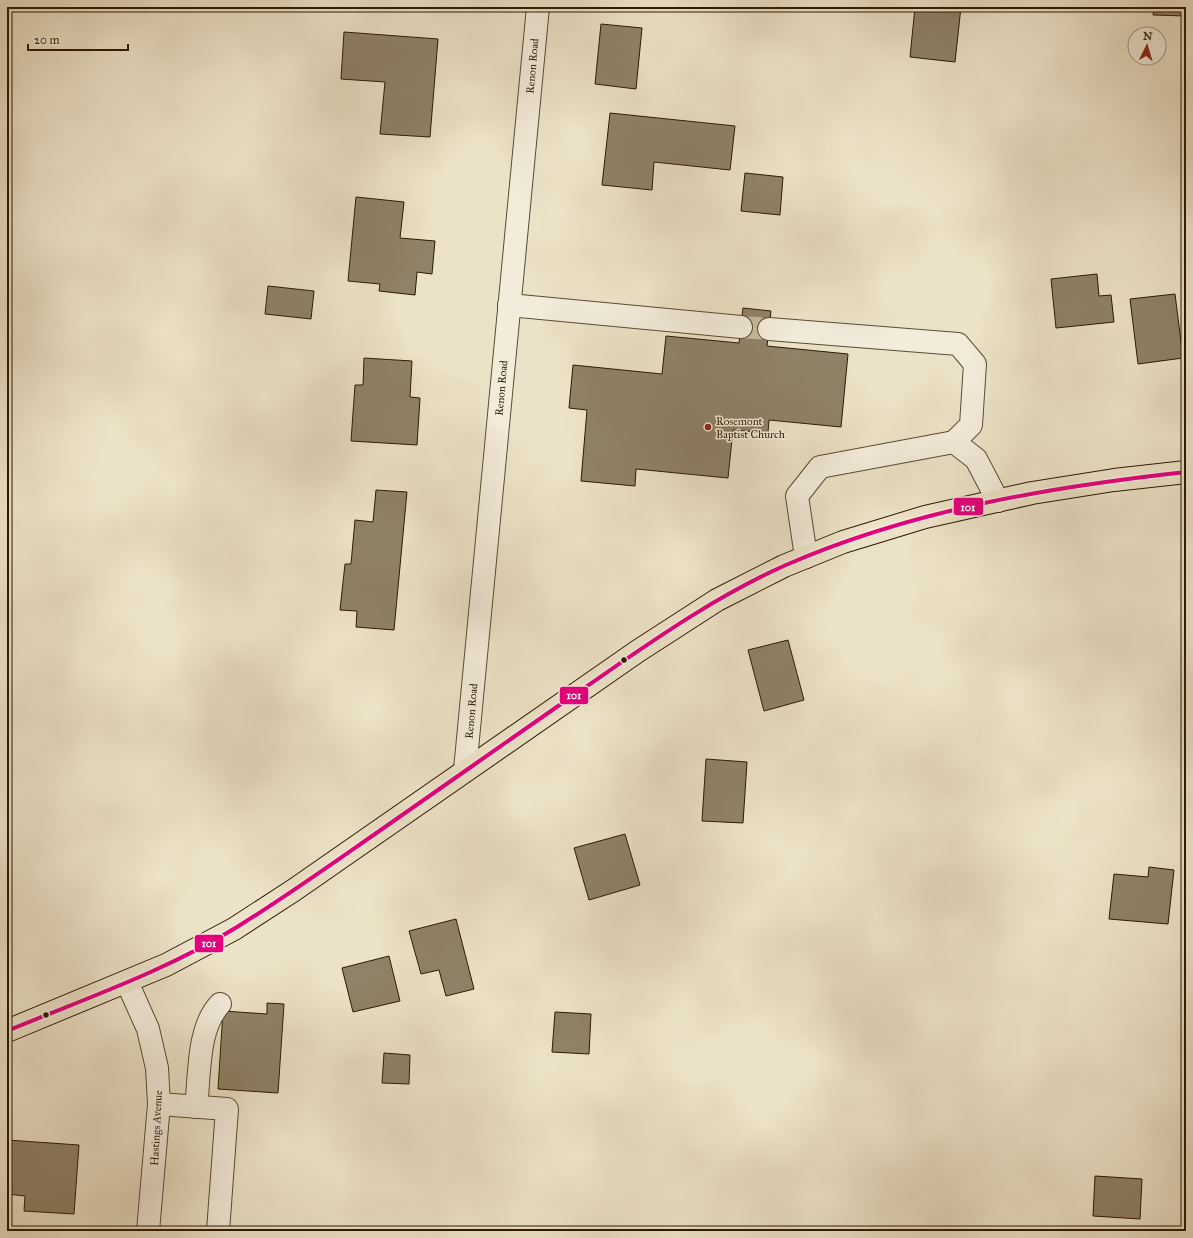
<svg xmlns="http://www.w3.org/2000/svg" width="1193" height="1238" font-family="'IM FELL Great Primer',serif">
	<rect width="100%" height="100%" fill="#ece2c7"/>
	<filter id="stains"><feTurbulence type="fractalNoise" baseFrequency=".005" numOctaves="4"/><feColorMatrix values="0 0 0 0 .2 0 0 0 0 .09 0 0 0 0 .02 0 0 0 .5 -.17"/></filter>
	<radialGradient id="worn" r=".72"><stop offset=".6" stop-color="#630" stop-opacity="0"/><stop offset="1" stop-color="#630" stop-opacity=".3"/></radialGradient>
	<g fill="#8f8268" stroke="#2b1901">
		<polygon points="915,7 961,7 955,62 910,57"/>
		<polygon points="1154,7 1186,7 1186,16 1153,15"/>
		<polygon points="601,24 642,28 636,89 595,84"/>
		<polygon points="344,32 438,39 430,137 380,134 385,82 341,79"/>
		<polygon points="610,113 735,126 730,170 654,162 652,190 602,185"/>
		<polygon points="745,173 783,177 780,215 741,211"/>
		<polygon points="356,197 404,202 400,238 435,241 432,274 417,272 415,295 379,291 380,284 348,281"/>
		<polygon points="1097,274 1099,296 1111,295 1114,322 1056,328 1051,279"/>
		<polygon points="268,286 314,291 311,319 265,314"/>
		<polygon points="1175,294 1183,358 1138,364 1130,299"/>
		<polygon points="743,308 771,311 767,346 848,354 841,427 769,420 768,433 733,430 728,478 636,469 635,486 581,481 587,410 569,408 573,365 662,374 666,336 739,343"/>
		<polygon points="364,358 412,361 410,397 420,398 417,445 351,441 355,385 363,385"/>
		<polygon points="376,490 407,492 394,630 356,627 357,611 340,610 345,564 351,564 355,520 373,522"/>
		<polygon points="788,640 804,700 764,711 748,650"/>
		<polygon points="706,759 747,762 743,823 702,821"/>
		<polygon points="625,834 640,885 589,900 574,848"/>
		<polygon points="1149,867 1174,870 1168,924 1109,919 1114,874 1148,877"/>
		<polygon points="456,919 474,989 446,996 439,970 421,974 409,931"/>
		<polygon points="389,956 400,1001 353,1012 342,968"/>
		<polygon points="267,1003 284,1004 278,1093 218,1089 223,1011 267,1014"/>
		<polygon points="555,1012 591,1014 589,1054 552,1052"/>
		<polygon points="384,1053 410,1055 409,1084 382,1083"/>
		<polygon points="7,1140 79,1145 74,1214 24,1211 25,1196 7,1194"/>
		<polygon points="1095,1176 1142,1179 1140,1219 1093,1216"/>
	</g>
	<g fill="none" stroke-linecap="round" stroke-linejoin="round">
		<polyline stroke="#c5ba9f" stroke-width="22" stroke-dasharray="22 11" stroke-linecap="butt" points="741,327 769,329"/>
		<g stroke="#5b4b32" stroke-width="24">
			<g id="minor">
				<polyline points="509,305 741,327"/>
				<polyline points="769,329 958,344 975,364 971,425 954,442"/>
				<polyline points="806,557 797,496 820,467 954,442 976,459 998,501"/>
				<polyline points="465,770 538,7"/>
				<polyline points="127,982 148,1029 157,1068 159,1104 148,1231"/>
				<polyline points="159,1104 227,1109 218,1231"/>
				<path d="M196,1107C200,1075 197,1028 220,1004"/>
			</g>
		</g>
		<g stroke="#2b1901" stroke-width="24">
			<polyline id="major" points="7,1031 166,965 234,929 294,890 638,651 717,600 784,566 843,542 925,517 1032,493 1114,480 1186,472"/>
		</g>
		<use href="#minor" stroke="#f3ecdb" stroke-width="22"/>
		<use href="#major" stroke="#ece2c7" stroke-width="22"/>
		<g stroke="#f3ecdb" stroke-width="7">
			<path id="bus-1" d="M7,1031C84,999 166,971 237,927C284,898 329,866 375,834C440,788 506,743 571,697C640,650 709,599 786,565C912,510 1050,487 1186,472"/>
		</g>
		<use href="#bus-1" stroke="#e5007d" stroke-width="4"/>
	</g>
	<circle fill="#8f2418" stroke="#f3ecdb" stroke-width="1.5" cx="708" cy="427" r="4"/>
	<g fill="#2b1901" stroke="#f3ecdb" stroke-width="1.5">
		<circle cx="624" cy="660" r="3.5"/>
		<circle cx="46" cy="1015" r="3.5"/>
	</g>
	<g text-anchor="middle" stroke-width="3" stroke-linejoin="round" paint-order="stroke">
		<g font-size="11" fill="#2b1901" stroke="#f3ecdb">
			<text transform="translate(532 66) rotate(-85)" y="4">Renon Road</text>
			<text transform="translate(501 388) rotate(-85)" y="4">Renon Road</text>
			<text transform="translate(471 711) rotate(-85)" y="4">Renon Road</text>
			<text transform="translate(156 1128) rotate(-87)" y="4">Hastings Avenue</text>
		</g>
		<g font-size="11" fill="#2b1901" stroke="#f3ecdb" text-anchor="start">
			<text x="716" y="425">Rosemont<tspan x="716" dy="13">Baptist Church</tspan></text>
		</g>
	</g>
	<g stroke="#f3ecdb" stroke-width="1.5">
		<rect x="953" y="497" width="31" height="19" rx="4" fill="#e5007d"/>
		<rect x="559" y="686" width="30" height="19" rx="4" fill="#e5007d"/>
		<rect x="194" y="934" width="30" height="19" rx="4" fill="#e5007d"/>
	</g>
	<g font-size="11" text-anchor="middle" font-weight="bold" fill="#fff">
		<text x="968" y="511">101</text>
		<text x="574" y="699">101</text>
		<text x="209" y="947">101</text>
	</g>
	<rect width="1193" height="1238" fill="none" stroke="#ece2c7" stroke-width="24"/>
	<rect x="8" y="8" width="1177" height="1222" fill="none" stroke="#2b1901" stroke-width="2"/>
	<rect x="12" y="12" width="1169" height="1214" fill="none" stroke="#2b1901"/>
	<g transform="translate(1147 46) rotate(5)"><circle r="19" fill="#f3ecdb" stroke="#a39884"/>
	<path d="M0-3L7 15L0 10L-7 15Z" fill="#8f2418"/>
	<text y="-6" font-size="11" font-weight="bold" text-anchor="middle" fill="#2b1901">N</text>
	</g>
	<path d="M28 44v6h100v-6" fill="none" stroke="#2b1901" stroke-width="2"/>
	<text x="34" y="44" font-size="12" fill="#2b1901" stroke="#f3ecdb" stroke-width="3" paint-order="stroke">20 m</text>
	<rect width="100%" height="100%" filter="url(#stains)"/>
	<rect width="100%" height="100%" fill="url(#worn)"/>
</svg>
